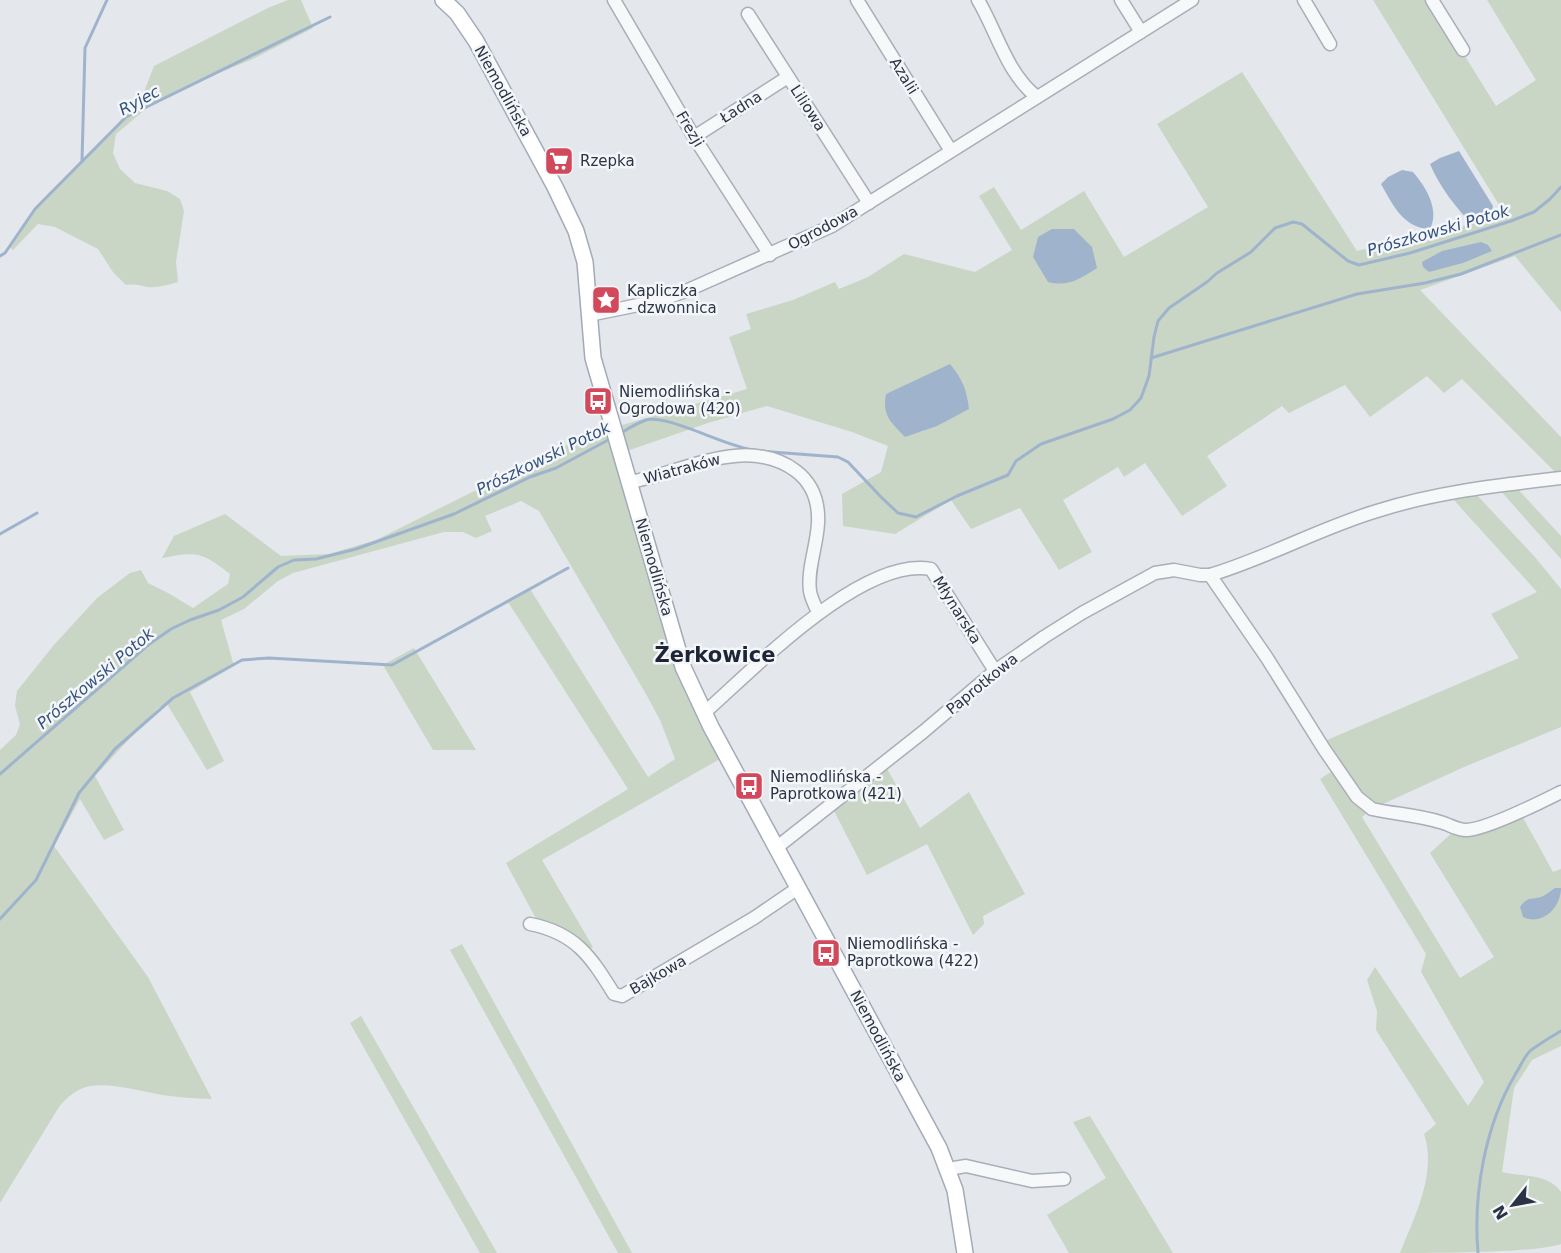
<svg xmlns="http://www.w3.org/2000/svg" width="1561" height="1253" font-family="'DejaVu Sans',sans-serif">
	<rect width="100%" height="100%" fill="#e4e7ec"/>
	<g fill="#c9d6c5" fill-rule="evenodd">
		<path d="M288,0H301L313,28L253,59L201,80L147,108L116,134L113,153L120,169L135,183L167,191L180,199L184,211L176,262L178,282C167,285 158,288 147,287C139,285 135,284 126,285L113,272L98,249L55,227L38,224L13,250L9,247L42,200L140,102L154,66L268,8Z"/>
		<path d="M1373,0H1430L1496,106L1536,80L1487,0H1561V312L1515,256L1420,290L1561,437V473H1556L1462,379L1444,393L1427,376L1370,417L1345,385L1289,413L1282,406L1207,456L1227,486L1182,516L1145,463L1124,477L1118,467L1063,500L1092,552L1059,570L1020,508L971,529L951,500L895,534L843,526L842,494L881,472L888,446L852,432L767,406L708,423L627,451L619,426L747,389L729,337L751,329L746,314L793,300L835,282L839,289L868,277L904,254L975,272L1012,250L979,196L994,187L1021,230L1084,191L1124,257L1208,207L1157,124L1242,72L1357,251L1460,227L1504,213ZM915,382L969,408L921,432L886,394Z"/>
		<path d="M605,426L624,491L661,588L698,716L720,759L542,860L593,947L584,952L540,926L506,863L628,789L508,602L530,589L648,777L675,759L660,720L646,694L539,511L521,501L485,516L492,531L476,538L463,532H444L293,573L278,581L244,609L221,620L234,666L190,692L224,761L207,770L167,704L158,708L95,776L124,830L104,840L80,799L54,846L148,977L212,1099C198,1098 184,1098 170,1096C146,1093 113,1082 90,1086C78,1088 67,1097 59,1107L0,1203V750L16,735L20,724L15,706L17,691L53,646L97,598L130,573L141,570L148,583L168,593L193,608L228,584L230,574C202,552 198,551 162,558L174,536L225,514L281,556L329,554L376,540Z"/>
		<polygon points="1516,487 1561,536 1561,559 1500,490"/>
		<path d="M1476,494L1534,556L1561,589V727L1464,767L1372,809L1362,817L1460,978L1494,957L1430,853L1456,829L1521,814L1553,872L1561,869V1046L1532,1060L1514,1088L1502,1172C1522,1177 1548,1173 1561,1192V1244C1536,1253 1434,1253 1400,1253C1415,1216 1437,1173 1424,1134L1436,1124L1376,1030L1377,1011L1367,980L1375,967L1468,1106L1484,1082L1421,972L1426,954L1320,779L1337,768L1320,743L1519,658L1491,614L1537,592L1452,498Z"/>
		<polygon points="414,648 476,750 433,750 383,665"/>
		<polygon points="884,763 920,828 969,792 1025,894 983,916 984,924 973,935 927,844 867,875 833,809"/>
		<polygon points="462,944 632,1253 618,1253 450,950"/>
		<polygon points="361,1016 484,1230 497,1253 480,1253 350,1023"/>
		<polygon points="1090,1116 1173,1253 1069,1253 1047,1215 1106,1178 1073,1122"/>
	</g>
	<g fill="#9fb4cc">
		<path d="M1459,151L1493,206L1492,211L1476,217L1466,218C1451,201 1439,185 1430,164L1440,158Z"/>
		<path d="M1402,170L1413,172C1426,187 1440,210 1430,229C1403,228 1393,205 1381,184L1388,177Z"/>
		<path d="M1052,229H1074L1092,247L1097,268C1080,279 1068,287 1048,282L1033,257L1038,237Z"/>
		<polygon points="1481,242 1488,245 1492,251 1463,263 1429,272 1423,267 1422,262 1442,251"/>
		<path d="M950,364C962,378 967,390 969,409L937,426L905,437C891,422 882,416 886,394Z"/>
		<path d="M1555,888H1561C1561,908 1542,926 1523,917L1520,907C1528,896 1530,900 1541,897C1546,895 1550,891 1555,888Z"/>
	</g>
	<g fill="none" stroke-linecap="round" stroke-linejoin="round">
		<g stroke="#9fb4cc" stroke-width="3">
			<polyline points="82,161 85,48 107,0"/>
			<polyline points="0,256 5,253 35,209 126,117 330,17"/>
			<polyline points="1151,358 1357,294 1425,283 1461,274 1561,235"/>
			<path d="M621,433C629,428 638,423 646,420C668,414 726,447 754,450"/>
			<polyline points="760,451 838,457 848,462 881,497 898,513 916,517 957,496 1008,475 1016,461 1041,444 1113,419 1130,410 1141,398 1149,376 1154,337 1158,321 1169,308 1207,282 1217,273 1251,252 1275,228 1293,222 1302,224 1348,261 1359,265 1410,253 1511,221 1534,212 1550,199 1561,187"/>
			<polyline points="0,534 37,513"/>
			<polyline points="0,774 148,645 171,629 190,620 219,610 243,597 278,567 294,560 316,559 356,549 454,514 530,477 556,468 610,439"/>
			<polyline points="0,919 36,880 79,793 115,749 173,698 242,660 269,658 392,665 568,568"/>
			<path d="M1478,1253C1473,1194 1485,1126 1515,1075C1520,1067 1524,1057 1530,1051C1539,1044 1551,1037 1561,1031"/>
		</g>
		<g stroke="#a9aeb7" stroke-width="15">
			<g id="minor">
				<polyline points="614,0 694,137 770,255"/>
				<polyline points="857,0 951,151"/>
				<path d="M978,0C997,32 1007,74 1037,97"/>
				<polyline points="1121,0 1141,32"/>
				<polyline points="1304,0 1330,44"/>
				<polyline points="1432,0 1463,50"/>
				<polyline points="748,14 869,203"/>
				<polyline points="694,137 788,77"/>
				<polyline points="589,315 658,301 688,290 832,226 1192,0"/>
				<path d="M630,482C682,473 746,434 796,471C813,484 819,503 818,523C817,546 807,569 810,591C811,598 815,606 818,612"/>
				<path d="M1210,575L1267,658L1324,749L1357,797L1372,809C1394,814 1418,815 1440,822C1449,824 1456,830 1466,830C1486,830 1541,802 1561,792"/>
				<path d="M704,713C753,670 862,556 931,569L995,671"/>
				<path d="M776,848L923,732L995,671L1044,637L1082,613L1155,573L1174,570L1200,575H1210C1267,558 1320,528 1377,511C1436,492 1500,485 1561,478"/>
				<path d="M530,924C576,933 591,957 614,994L622,996L754,918L798,888"/>
				<polyline points="948,1169 966,1166 1032,1181 1064,1179"/>
			</g>
		</g>
		<g stroke="#a3abb8" stroke-width="18">
			<polyline id="major" points="443,0 457,13 476,41 555,187 576,231 585,262 593,358 683,667 711,727 939,1148 955,1190 965,1253"/>
		</g>
		<use href="#minor" stroke="#f7f8fa" stroke-width="12"/>
		<use href="#major" stroke="#fff" stroke-width="15"/>
	</g>
	<defs>
		<g id="supermarket-square" transform="scale(1.5)"><rect x="-9" y="-9" width="18" height="18" rx="4" fill="#d1495b" stroke="#f4f6f9"/><path d="M-6-5.5h2.5l.6 2H6L4.5 2H-2.5L-4.4-4H-6ZM-1.5 3.2a1.3 1.3 0 1 0 .1 0ZM3 3.2a1.3 1.3 0 1 0 .1 0Z" fill="#fff"/></g>
		<g id="sight-square" transform="scale(1.5)"><rect x="-9" y="-9" width="18" height="18" rx="4" fill="#d1495b" stroke="#f4f6f9"/><path d="M0-6L1.8-2.2L6-1.7L2.9 1.2L3.7 5.4L0 3.3L-3.7 5.4L-2.9 1.2L-6-1.7L-1.8-2.2Z" fill="#fff"/></g>
		<g id="bus-square" transform="scale(1.5)"><rect x="-9" y="-9" width="18" height="18" rx="4" fill="#d1495b" stroke="#f4f6f9"/><path d="M-5-6H5V4H4V6H2V4H-2V6H-4V4H-5ZM-3.5-4V0h7V-4ZM-3.5 1.2v1.5H-2V1.2ZM2 1.2v1.5H3.5V1.2Z" fill="#fff"/></g>
	</defs>
	<g fill-rule="evenodd">
		<use href="#supermarket-square" x="559" y="161"/>
		<use href="#sight-square" x="606" y="300"/>
		<use href="#bus-square" x="598" y="401"/>
		<use href="#bus-square" x="749" y="786"/>
		<use href="#bus-square" x="826" y="953"/>
	</g>
	<g text-anchor="middle" stroke-width="5" stroke-linejoin="round" paint-order="stroke">
		<g font-size="15" fill="#2b3445" stroke="#f4f6f9">
			<text transform="translate(904 76) rotate(58)" y="5">Azalii</text>
			<text transform="translate(503 91) rotate(61)" y="5">Niemodlińska</text>
			<text transform="translate(741 107) rotate(-32)" y="5">Ładna</text>
			<text transform="translate(808 108) rotate(57)" y="5">Liliowa</text>
			<text transform="translate(690 129) rotate(59)" y="5">Frezji</text>
			<text transform="translate(823 228) rotate(-28)" y="5">Ogrodowa</text>
			<text transform="translate(682 469) rotate(-15)" y="5">Wiatraków</text>
			<text transform="translate(654 567) rotate(74)" y="5">Niemodlińska</text>
			<text transform="translate(957 610) rotate(58)" y="5">Młynarska</text>
			<text transform="translate(982 684) rotate(-39)" y="5">Paprotkowa</text>
			<text transform="translate(658 975) rotate(-30)" y="5">Bajkowa</text>
			<text transform="translate(878 1036) rotate(62)" y="5">Niemodlińska</text>
		</g>
		<g font-size="15" fill="#2b3445" stroke="#f4f6f9" text-anchor="start">
			<text x="580" y="166">Rzepka</text>
			<text x="627" y="296">Kapliczka<tspan x="627" dy="17">- dzwonnica</tspan></text>
			<text x="619" y="397">Niemodlińska -<tspan x="619" dy="17">Ogrodowa (420)</tspan></text>
			<text x="770" y="782">Niemodlińska -<tspan x="770" dy="17">Paprotkowa (421)</tspan></text>
			<text x="847" y="949">Niemodlińska -<tspan x="847" dy="17">Paprotkowa (422)</tspan></text>
		</g>
		<g font-size="16" font-style="italic" fill="#34527a" stroke="#f4f6f9">
			<text transform="translate(139 100) rotate(-29)" y="6">Ryjec</text>
			<text transform="translate(1438 230) rotate(-16)" y="6">Prószkowski Potok</text>
			<text transform="translate(543 458) rotate(-26)" y="6">Prószkowski Potok</text>
			<text transform="translate(95 678) rotate(-40)" y="6">Prószkowski Potok</text>
		</g>
		<g font-size="21" font-weight="bold" fill="#1d2536" stroke="#f4f6f9">
			<text x="715" y="662">Żerkowice</text>
		</g>
	</g>
	<g transform="translate(1513 1205) rotate(239)" stroke="#f4f6f9" stroke-width="4.5" paint-order="stroke">
	<path d="M0-4.5L10 22L0 15L-10 22Z" fill="#2b3445"/>
	<text y="-9" font-size="16" font-weight="bold" text-anchor="middle" fill="#2b3445">N</text>
	</g>
</svg>
